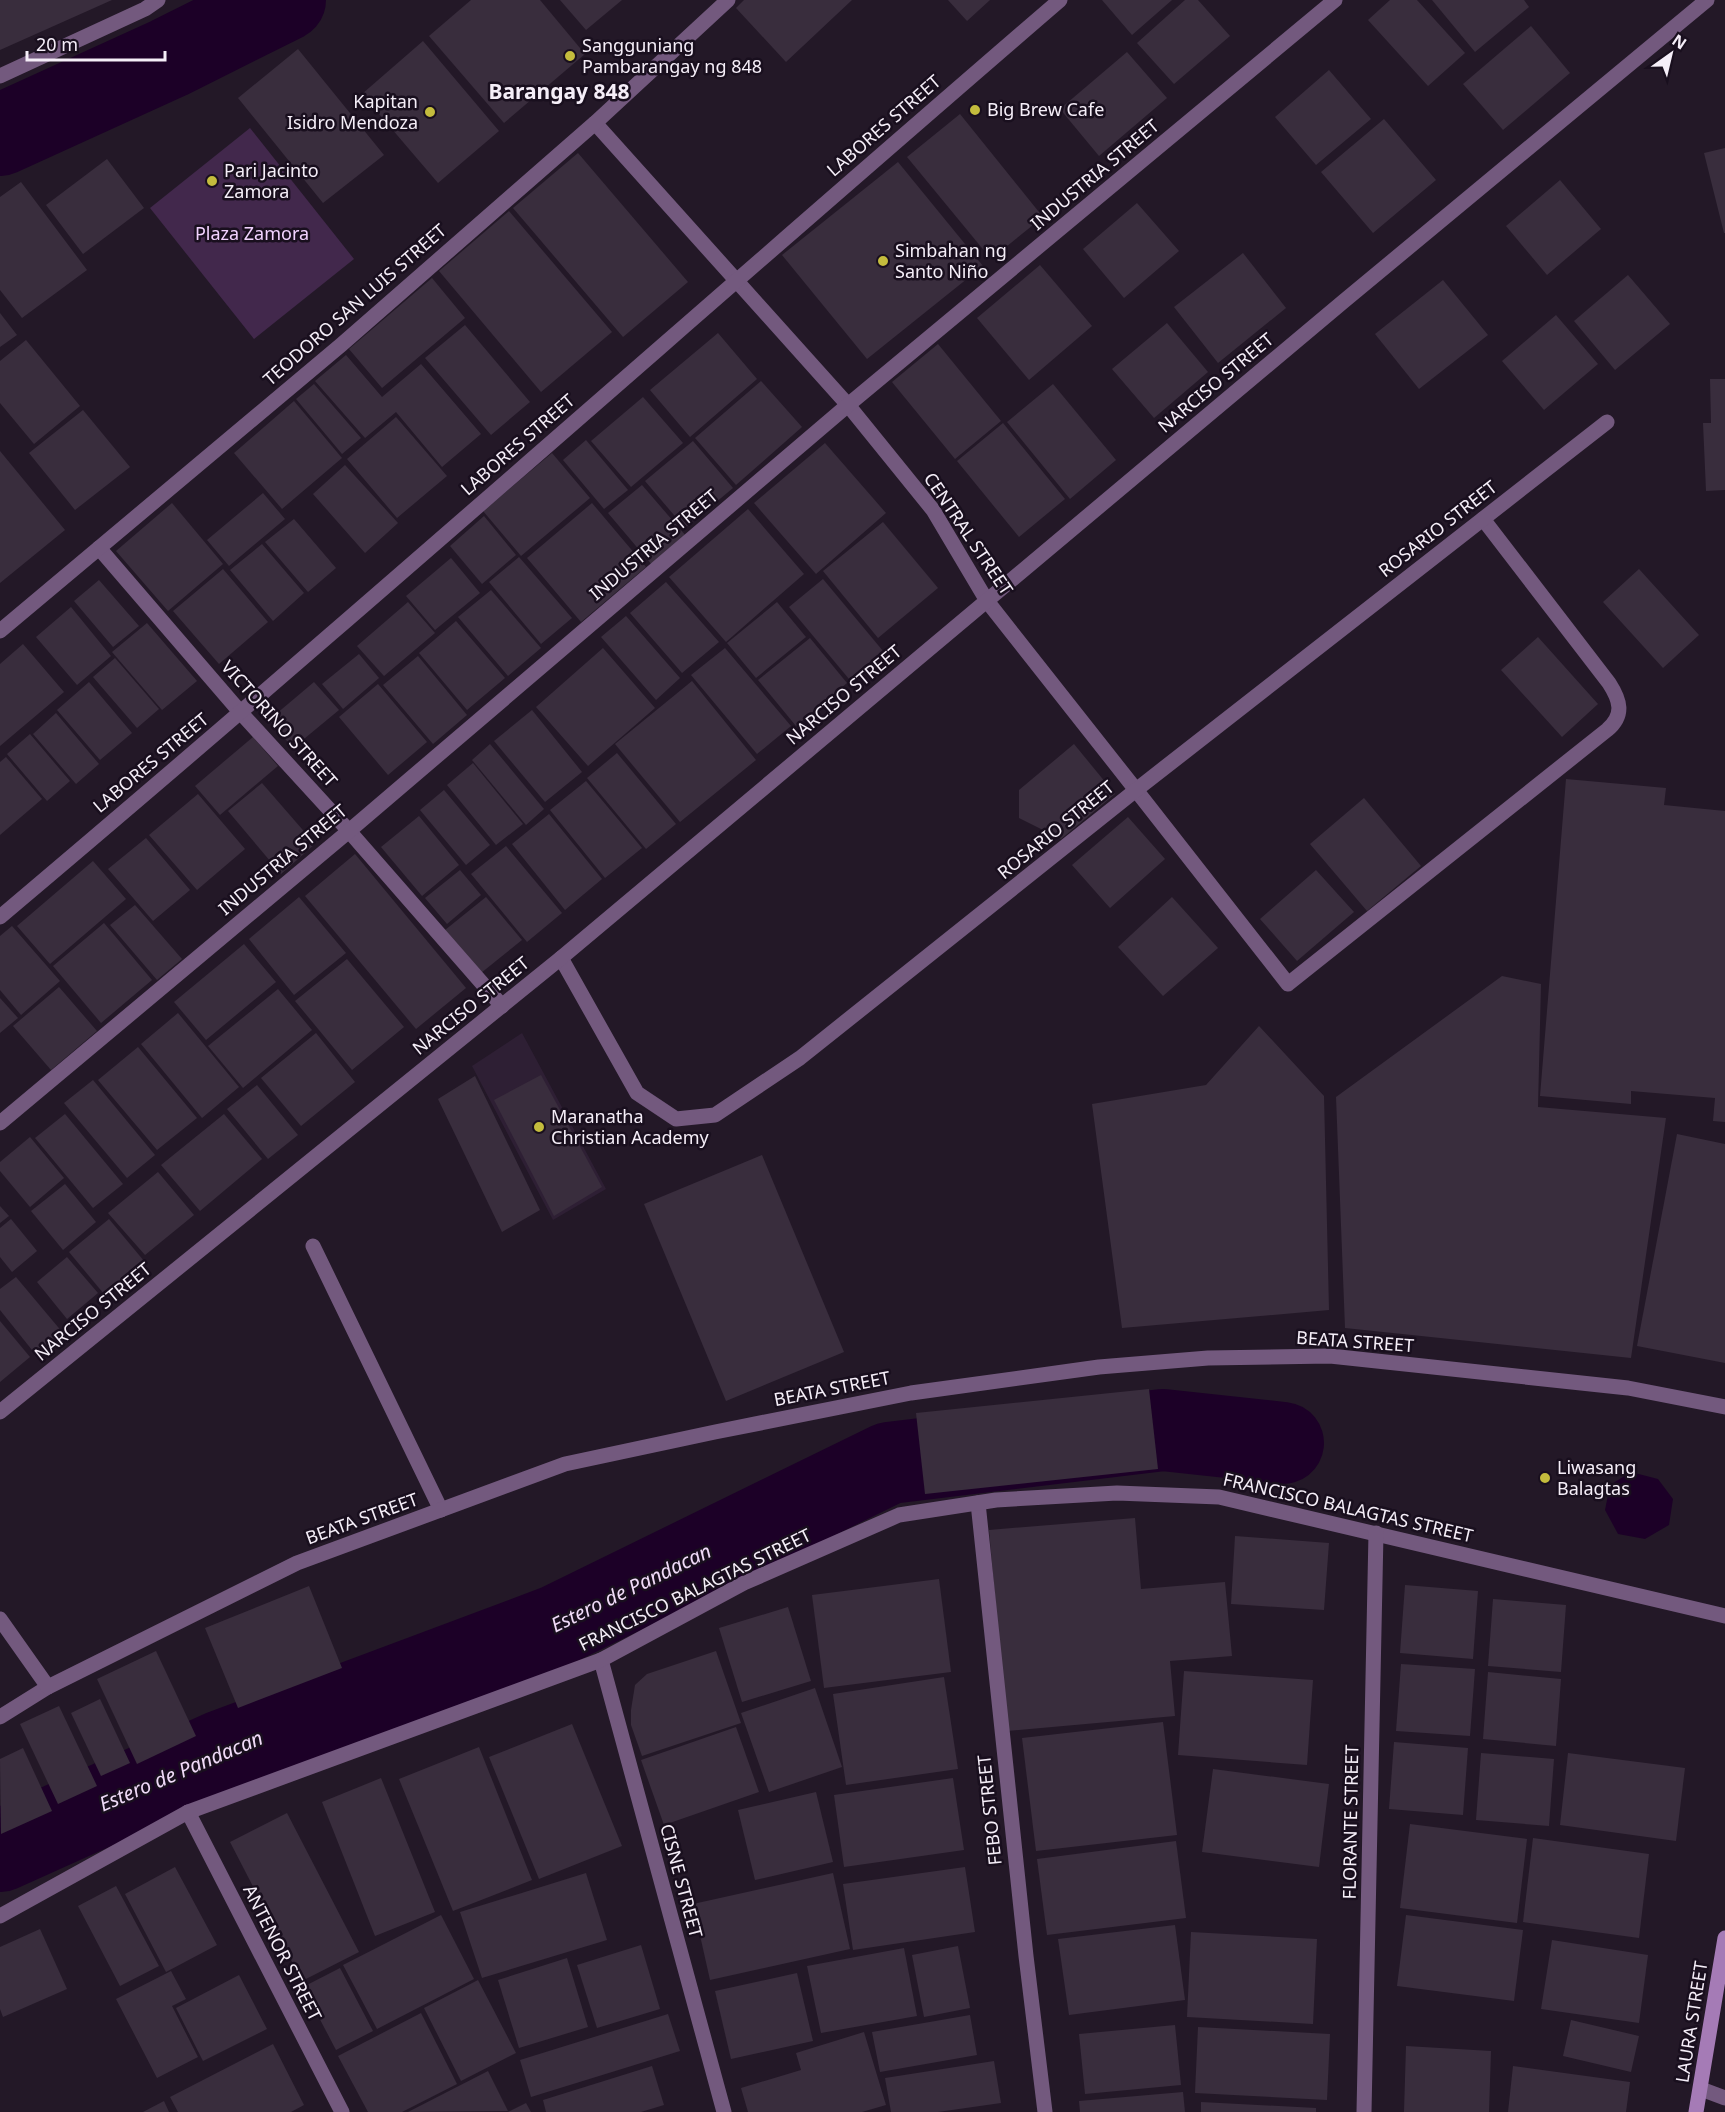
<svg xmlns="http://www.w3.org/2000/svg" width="1725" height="2112" font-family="'Noto Sans',sans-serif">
	<rect width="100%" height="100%" fill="#231827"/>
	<polygon fill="#2e1f34" points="522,1033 606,1189 553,1220 472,1066"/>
	<polygon fill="#42284c" points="250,128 354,259 254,339 150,208"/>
	<polygon fill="#1c0027" points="1631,1472 1658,1479 1673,1499 1669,1525 1645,1539 1618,1534 1605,1510 1610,1485"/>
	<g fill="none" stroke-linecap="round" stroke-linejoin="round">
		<g stroke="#1c0027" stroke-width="82">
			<polyline points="0,135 169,58 285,0"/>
			<polyline points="0,1851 222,1751 556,1626 889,1463 1163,1430 1283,1443"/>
		</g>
	</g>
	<g fill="#392d3d">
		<polygon points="0,0 112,0 0,50"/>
		<polygon points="471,0 540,0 585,54 504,123 429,36"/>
		<polygon points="560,0 622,0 586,30"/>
		<polygon points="744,0 852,0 786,62 736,8"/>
		<polygon points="948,0 990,0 967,21"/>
		<polygon points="1102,0 1172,0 1132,35"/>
		<polygon points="1185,0 1198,0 1230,36 1174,84 1137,43"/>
		<polygon points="1390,0 1417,0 1465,53 1428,86 1368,20"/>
		<polygon points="1432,0 1524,0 1529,7 1475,52"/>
		<polygon points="1531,26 1570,73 1503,130 1463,84"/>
		<polygon points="423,41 499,131 438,183 362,94"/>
		<polygon points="298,49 384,155 323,203 238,98"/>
		<polygon points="1127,52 1167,98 1099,156 1060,109"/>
		<polygon points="1329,70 1371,119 1316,165 1275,117"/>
		<polygon points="960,114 1043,217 991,259 907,157"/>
		<polygon points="1384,119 1436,180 1373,233 1321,172"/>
		<polygon points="1725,148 1725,233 1724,233 1704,153"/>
		<polygon points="578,153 688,282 623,337 513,208"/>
		<polygon points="107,159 144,208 83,254 46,205"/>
		<polygon points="898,162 983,266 867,359 782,255"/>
		<polygon points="1560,180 1601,229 1547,275 1506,226"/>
		<polygon points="21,182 87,270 22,318 0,290 0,197"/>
		<polygon points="1137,203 1179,251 1124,298 1083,249"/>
		<polygon points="509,211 612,332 541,392 439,271"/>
		<polygon points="1243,253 1286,308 1218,363 1174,307"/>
		<polygon points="1040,265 1092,326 1029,380 977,318"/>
		<polygon points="1628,275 1670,324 1615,370 1574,321"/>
		<polygon points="432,278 465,318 382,388 349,349"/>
		<polygon points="1443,280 1488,335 1419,389 1375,334"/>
		<polygon points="0,313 17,335 0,347"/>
		<polygon points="1556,315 1598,364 1544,410 1502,361"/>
		<polygon points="1167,323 1208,372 1154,418 1112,369"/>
		<polygon points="465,325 530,402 491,435 425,358"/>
		<polygon points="718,333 757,379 690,437 650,390"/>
		<polygon points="26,340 80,406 34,444 0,403 0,361"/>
		<polygon points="938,344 1001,421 955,459 892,382"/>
		<polygon points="346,355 382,397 421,364 481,434 442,467 396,412 365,438 315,381"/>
		<polygon points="1710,379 1725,379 1725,490 1706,491 1703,423 1711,423"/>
		<polygon points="761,381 802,427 736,485 695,438"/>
		<polygon points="314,384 361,438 342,454 296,399"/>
		<polygon points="1053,384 1116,460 1070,499 1007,422"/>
		<polygon points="643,397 683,443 631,487 591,441"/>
		<polygon points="294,401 342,458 282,509 234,453"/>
		<polygon points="83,410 130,467 75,510 29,453"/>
		<polygon points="396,417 447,476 397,518 347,459"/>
		<polygon points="1003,423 1065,499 1019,537 957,461"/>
		<polygon points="586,440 628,490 604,509 563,460"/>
		<polygon points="693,441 733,488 685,528 645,481"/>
		<polygon points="825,443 886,513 816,574 754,503"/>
		<polygon points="0,451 65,530 0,583"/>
		<polygon points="552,453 590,498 521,556 483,511"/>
		<polygon points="345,465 398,523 365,553 313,494"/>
		<polygon points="642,485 686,536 652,565 608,513"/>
		<polygon points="263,493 285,519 229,566 207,540"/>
		<polygon points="172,503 223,564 168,611 116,551"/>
		<polygon points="592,503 646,567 581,622 527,558"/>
		<polygon points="748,509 804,574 726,642 669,577"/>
		<polygon points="484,516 516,555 482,584 450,546"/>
		<polygon points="294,519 336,568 308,592 265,542"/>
		<polygon points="883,522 938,588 878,638 823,571"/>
		<polygon points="262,544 304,593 273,621 230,570"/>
		<polygon points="519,557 572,618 541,644 489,582"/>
		<polygon points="451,558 480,593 435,630 406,596"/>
		<polygon points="223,569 268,622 219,664 173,611"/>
		<polygon points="1639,569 1699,635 1663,668 1603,602"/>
		<polygon points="823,579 883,651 849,679 789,607"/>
		<polygon points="99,580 139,626 113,647 74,601"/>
		<polygon points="666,582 719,642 682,673 630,613"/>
		<polygon points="491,590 541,648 508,676 458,617"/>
		<polygon points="408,602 435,633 384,676 357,646"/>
		<polygon points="777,602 806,637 756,678 727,643"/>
		<polygon points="71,607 111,656 77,685 36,637"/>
		<polygon points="626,616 680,678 656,700 601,637"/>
		<polygon points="456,621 505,678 467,710 419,653"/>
		<polygon points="147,623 197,681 162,710 112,652"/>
		<polygon points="1538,637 1598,704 1562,737 1501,670"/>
		<polygon points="810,638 847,683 796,726 758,680"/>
		<polygon points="23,644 64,692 0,746 0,664"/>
		<polygon points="603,648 655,708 588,766 536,707"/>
		<polygon points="725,648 791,726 757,754 691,675"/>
		<polygon points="359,654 379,678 343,709 322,684"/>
		<polygon points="418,656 467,715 433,744 383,685"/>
		<polygon points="115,658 159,709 137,728 93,677"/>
		<polygon points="692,681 756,760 680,822 615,744"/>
		<polygon points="89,682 132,733 100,760 57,710"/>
		<polygon points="314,682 339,710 293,748 269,720"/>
		<polygon points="378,684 427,742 388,775 339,717"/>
		<polygon points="532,710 582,772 545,802 494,741"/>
		<polygon points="56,713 99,764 76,784 33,734"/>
		<polygon points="30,734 70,781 47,801 7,754"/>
		<polygon points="253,737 278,766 220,815 195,786"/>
		<polygon points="490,744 544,809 526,825 472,760"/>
		<polygon points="1074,744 1115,794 1061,839 1019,818 1019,790"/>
		<polygon points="617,753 676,824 646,849 587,778"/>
		<polygon points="6,757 42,799 0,835 0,762"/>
		<polygon points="473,763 523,824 496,845 447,785"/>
		<polygon points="1566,779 1666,788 1664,805 1725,811 1725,1122 1713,1121 1715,1098 1631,1091 1631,1104 1540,1096"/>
		<polygon points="586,781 642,848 605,878 550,810"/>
		<polygon points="262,783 315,844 281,874 228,811"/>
		<polygon points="444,790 490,845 466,865 420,810"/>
		<polygon points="198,794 245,849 197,890 149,835"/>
		<polygon points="1364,798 1421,866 1367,911 1310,844"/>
		<polygon points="549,814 602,879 565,910 512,844"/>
		<polygon points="419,816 459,865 422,896 381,847"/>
		<polygon points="1128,817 1165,859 1110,908 1072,865"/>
		<polygon points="146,838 190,890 153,921 108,869"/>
		<polygon points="506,846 562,913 527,942 471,874"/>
		<polygon points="355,854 466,988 416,1029 305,896"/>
		<polygon points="93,861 126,899 50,964 17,926"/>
		<polygon points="460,870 481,895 447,924 425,898"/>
		<polygon points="1316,870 1354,912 1297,961 1260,919"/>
		<polygon points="299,897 346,953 294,995 249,939"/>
		<polygon points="486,897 522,940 481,973 445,930"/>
		<polygon points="1172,897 1218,948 1163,996 1118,947"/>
		<polygon points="135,905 182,959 157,980 110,925"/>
		<polygon points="104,923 152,980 101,1023 53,966"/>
		<polygon points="12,926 60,981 21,1015 0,990 0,936"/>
		<polygon points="244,944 276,982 206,1040 174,1002"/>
		<polygon points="347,959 404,1027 352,1070 295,1001"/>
		<polygon points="1502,976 1541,984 1538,1107 1666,1118 1631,1358 1345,1328 1336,1097"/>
		<polygon points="59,987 97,1031 51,1070 13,1026"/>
		<polygon points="278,989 312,1030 243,1088 208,1046"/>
		<polygon points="0,998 18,1018 0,1033"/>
		<polygon points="178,1013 239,1087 202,1118 141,1044"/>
		<polygon points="1259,1026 1324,1096 1329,1310 1122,1328 1092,1104 1206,1085"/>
		<polygon points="316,1033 355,1082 301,1126 261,1078"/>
		<polygon points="138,1047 197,1118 157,1150 98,1080"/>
		<polygon points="541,1075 602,1187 554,1216 494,1100"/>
		<polygon points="475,1076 540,1210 502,1232 438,1099"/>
		<polygon points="93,1080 155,1155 127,1178 64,1103"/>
		<polygon points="257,1085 298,1135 268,1159 227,1109"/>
		<polygon points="65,1114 123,1184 93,1208 35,1138"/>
		<polygon points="224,1114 262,1159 200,1211 161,1165"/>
		<polygon points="1677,1134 1725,1144 1725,1363 1637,1346"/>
		<polygon points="30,1137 64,1178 30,1207 0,1171 0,1162"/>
		<polygon points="762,1155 844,1352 726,1401 644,1204"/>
		<polygon points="158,1172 194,1215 145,1255 108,1213"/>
		<polygon points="65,1184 96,1222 63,1250 31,1211"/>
		<polygon points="0,1206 9,1216 0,1223"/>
		<polygon points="11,1219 37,1251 12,1272 0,1257 0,1228"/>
		<polygon points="109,1219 144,1261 104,1294 69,1252"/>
		<polygon points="67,1257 98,1293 67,1319 37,1282"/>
		<polygon points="16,1277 63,1333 36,1355 0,1310 0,1289"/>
		<polygon points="0,1321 30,1357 0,1382"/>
		<polygon points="1149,1389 1158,1469 925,1494 916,1413"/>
		<polygon points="1135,1518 1141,1589 1225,1582 1232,1656 1170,1661 1175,1716 1007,1731 989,1530"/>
		<polygon points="1235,1536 1329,1543 1324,1610 1231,1604"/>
		<polygon points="939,1579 951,1672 824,1688 812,1595"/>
		<polygon points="1405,1585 1478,1591 1473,1659 1400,1653"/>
		<polygon points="309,1586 342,1668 238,1708 205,1628"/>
		<polygon points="1493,1599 1566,1605 1561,1672 1488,1666"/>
		<polygon points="788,1607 811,1681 742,1702 719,1628"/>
		<polygon points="156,1651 196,1736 137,1764 97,1679"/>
		<polygon points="716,1651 741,1723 642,1756 631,1725 631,1710 635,1685 647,1674"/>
		<polygon points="1401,1664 1475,1669 1470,1736 1396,1731"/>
		<polygon points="1184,1671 1313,1680 1307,1765 1178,1755"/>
		<polygon points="1488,1672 1561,1679 1556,1746 1483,1739"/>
		<polygon points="944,1677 958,1769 846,1785 833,1694"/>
		<polygon points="815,1688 842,1767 769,1792 741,1713"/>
		<polygon points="100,1699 130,1763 101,1776 71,1713"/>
		<polygon points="59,1706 97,1786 58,1804 20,1724"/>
		<polygon points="1163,1722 1177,1835 1036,1851 1022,1738"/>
		<polygon points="572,1724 622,1846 539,1879 489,1757"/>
		<polygon points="736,1727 759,1792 664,1825 641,1760"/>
		<polygon points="1394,1742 1468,1748 1463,1815 1389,1809"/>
		<polygon points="479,1747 532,1880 453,1911 399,1779"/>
		<polygon points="23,1748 52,1811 1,1834 0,1759"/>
		<polygon points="1481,1753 1554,1759 1549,1826 1476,1820"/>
		<polygon points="1568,1753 1685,1768 1676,1841 1560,1825"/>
		<polygon points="1213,1769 1329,1784 1319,1867 1202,1852"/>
		<polygon points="381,1778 435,1912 375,1936 322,1802"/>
		<polygon points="953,1778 964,1850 844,1867 834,1795"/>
		<polygon points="816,1792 833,1862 755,1880 738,1810"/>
		<polygon points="287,1813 359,1952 302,1981 230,1842"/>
		<polygon points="1410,1824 1527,1839 1517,1923 1400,1908"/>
		<polygon points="1533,1838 1649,1854 1639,1938 1523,1922"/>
		<polygon points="1176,1841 1186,1918 1047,1935 1037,1859"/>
		<polygon points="175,1867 217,1945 166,1972 125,1894"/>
		<polygon points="965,1867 975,1932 853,1950 843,1884"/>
		<polygon points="586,1873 607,1940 482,1978 460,1912"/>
		<polygon points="833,1873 850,1949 710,1980 693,1904"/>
		<polygon points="116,1886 159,1966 120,1986 78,1906"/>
		<polygon points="441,1915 474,1979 377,2029 343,1965"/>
		<polygon points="1406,1915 1523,1930 1514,2001 1397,1986"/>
		<polygon points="1175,1925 1185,2000 1069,2015 1058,1939"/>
		<polygon points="40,1929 67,1989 3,2017 0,2009 0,1947"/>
		<polygon points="1191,1932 1317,1939 1313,2024 1187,2017"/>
		<polygon points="1552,1940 1648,1955 1639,2023 1541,2009"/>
		<polygon points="641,1945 660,2009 597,2028 577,1965"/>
		<polygon points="958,1946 970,2008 924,2017 912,1955"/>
		<polygon points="904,1948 917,2016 821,2033 807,1966"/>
		<polygon points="567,1958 588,2027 519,2048 498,1980"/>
		<polygon points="340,1968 373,2031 336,2050 303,1987"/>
		<polygon points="171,1971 186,1999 172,2006 198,2057 157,2078 116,1999"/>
		<polygon points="797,1973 813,2041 731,2059 715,1991"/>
		<polygon points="239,1975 267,2029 203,2061 176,2008"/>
		<polygon points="478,1980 516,2053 461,2081 424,2008"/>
		<polygon points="421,2013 457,2084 402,2112 368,2112 338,2056"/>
		<polygon points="668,2014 680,2051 531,2097 520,2060"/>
		<polygon points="970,2015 977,2055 880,2072 872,2032"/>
		<polygon points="1571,2020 1639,2036 1631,2072 1563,2056"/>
		<polygon points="1175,2025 1181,2085 1085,2094 1079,2034"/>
		<polygon points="1198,2027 1330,2034 1327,2100 1195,2093"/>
		<polygon points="864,2032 886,2105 862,2112 748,2112 741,2088 801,2070 796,2053"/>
		<polygon points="273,2044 304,2105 291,2112 178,2112 170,2097"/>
		<polygon points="1406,2046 1491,2051 1489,2112 1404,2112"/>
		<polygon points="994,2061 1001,2103 938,2112 891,2112 885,2078"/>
		<polygon points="652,2066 664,2105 641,2112 546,2112 543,2100"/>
		<polygon points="1513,2066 1630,2082 1626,2112 1508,2112"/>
		<polygon points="488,2071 508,2111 408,2112"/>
		<polygon points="1183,2092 1185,2112 1080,2112 1079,2101"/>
		<polygon points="164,2101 169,2112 143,2112"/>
		<polygon points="1201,2102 1316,2108 1316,2112 1201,2112"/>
		<polygon points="526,2103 531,2112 508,2112"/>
	</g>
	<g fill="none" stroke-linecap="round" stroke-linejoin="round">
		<g stroke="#73597e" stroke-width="15">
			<polyline points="0,76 145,9 158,0"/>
			<polyline points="99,548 241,713 349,831 502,1006"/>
			<polyline points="313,1246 441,1510"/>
		</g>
		<path stroke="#73597e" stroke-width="15" d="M1136,790L1288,984L1607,730C1625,715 1620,700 1609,683L1483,519"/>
		<g stroke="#73597e" stroke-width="15">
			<polyline points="595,123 848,405 933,510 987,601 1136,790"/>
			<polyline points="561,958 637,1093 676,1119 715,1115 800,1058 1136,790 1607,422"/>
			<polyline points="0,1123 349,831 848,405 1335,0"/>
			<polyline points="0,1412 561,958 1344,301 1707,0"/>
			<polyline points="978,1503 1026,1956 1045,2112"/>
			<polyline points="601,1660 724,2112"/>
			<polyline points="0,1717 48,1687"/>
			<polyline points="188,1812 342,2112"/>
			<polyline points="0,1916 188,1812 601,1660 744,1583 899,1515 996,1500 1117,1493 1219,1497 1725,1616"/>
			<polyline points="1701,2089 1725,2098"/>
			<polyline points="1364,2112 1376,1533"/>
		</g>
		<g stroke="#73597e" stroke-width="15">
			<polyline points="0,631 341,345 595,123 728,0"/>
			<path d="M0,917C357,616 706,305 1060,0"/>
			<polyline points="0,1619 48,1687 297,1563 565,1464 715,1432 911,1393 1099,1367 1208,1358 1330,1356 1628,1388 1725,1407"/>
		</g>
		<polyline stroke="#a57bb6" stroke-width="15" points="1696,2112 1725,1938"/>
	</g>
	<g fill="#c4bc3d" stroke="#190f1e" stroke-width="2">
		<circle cx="570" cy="56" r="6"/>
		<circle cx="975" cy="110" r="6"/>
		<circle cx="430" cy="112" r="6"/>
		<circle cx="212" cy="181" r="6"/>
		<circle cx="883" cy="261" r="6"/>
		<circle cx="539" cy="1127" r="6"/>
		<circle cx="1545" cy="1478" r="6"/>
	</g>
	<g text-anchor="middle" stroke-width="5" stroke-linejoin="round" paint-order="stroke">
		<g font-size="18" fill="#f5eef8" stroke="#190f1e" text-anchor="start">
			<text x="582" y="52">Sangguniang<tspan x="582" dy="21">Pambarangay ng 848</tspan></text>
			<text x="418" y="108" text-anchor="end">Kapitan<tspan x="418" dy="21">Isidro Mendoza</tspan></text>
			<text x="987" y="116">Big Brew Cafe</text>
			<text x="224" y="177">Pari Jacinto<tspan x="224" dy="21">Zamora</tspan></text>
			<text x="895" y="257">Simbahan ng<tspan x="895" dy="21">Santo Niño</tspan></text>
			<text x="551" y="1123">Maranatha<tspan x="551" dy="21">Christian Academy</tspan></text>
			<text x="1557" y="1474">Liwasang<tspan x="1557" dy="21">Balagtas</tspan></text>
		</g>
		<g font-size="18" fill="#f5eef8" stroke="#190f1e">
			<text transform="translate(884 126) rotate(-41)" y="6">LABORES STREET</text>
			<text transform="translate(1095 175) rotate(-40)" y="6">INDUSTRIA STREET</text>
			<text transform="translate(355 305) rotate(-41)" y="6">TEODORO SAN LUIS STREET</text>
			<text transform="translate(1216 383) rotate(-40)" y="6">NARCISO STREET</text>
			<text transform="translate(518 445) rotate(-41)" y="6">LABORES STREET</text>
			<text transform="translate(1438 529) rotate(-38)" y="6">ROSARIO STREET</text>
			<text transform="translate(968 534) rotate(56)" y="6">CENTRAL STREET</text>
			<text transform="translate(654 545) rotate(-40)" y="6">INDUSTRIA STREET</text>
			<text transform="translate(844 695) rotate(-40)" y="6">NARCISO STREET</text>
			<text transform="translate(279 724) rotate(48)" y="6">VICTORINO STREET</text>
			<text transform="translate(151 763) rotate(-40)" y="6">LABORES STREET</text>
			<text transform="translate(1056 830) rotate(-39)" y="6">ROSARIO STREET</text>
			<text transform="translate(283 860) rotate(-40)" y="6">INDUSTRIA STREET</text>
			<text transform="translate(471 1006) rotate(-39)" y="6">NARCISO STREET</text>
			<text transform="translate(93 1312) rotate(-39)" y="6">NARCISO STREET</text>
			<text transform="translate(1355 1342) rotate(4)" y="6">BEATA STREET</text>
			<text transform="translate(832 1389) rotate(-11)" y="6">BEATA STREET</text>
			<text transform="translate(1348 1508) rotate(13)" y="6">FRANCISCO BALAGTAS STREET</text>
			<text transform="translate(362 1519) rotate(-20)" y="6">BEATA STREET</text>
			<text transform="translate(695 1590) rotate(-26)" y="6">FRANCISCO BALAGTAS STREET</text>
			<text transform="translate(990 1810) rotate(-96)" y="6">FEBO STREET</text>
			<text transform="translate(1351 1822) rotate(-89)" y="6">FLORANTE STREET</text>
			<text transform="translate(681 1881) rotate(75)" y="6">CISNE STREET</text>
			<text transform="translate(282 1953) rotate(63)" y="6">ANTENOR STREET</text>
			<text transform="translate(1692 2022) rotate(-81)" y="6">LAURA STREET</text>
		</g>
		<g font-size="18" fill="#f2d3ff" stroke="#190f1e">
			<text x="252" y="240">Plaza Zamora</text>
		</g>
		<g font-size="20" font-style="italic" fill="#f0dbf8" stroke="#190f1e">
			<text transform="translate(631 1588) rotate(-26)" y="7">Estero de Pandacan</text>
			<text transform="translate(181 1771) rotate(-23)" y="7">Estero de Pandacan</text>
		</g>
		<g font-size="21" font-weight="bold" fill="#f5eef8" stroke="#190f1e">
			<text x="559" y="99">Barangay 848</text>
		</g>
	</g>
	<g transform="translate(1671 54) rotate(34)" stroke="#190f1e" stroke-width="4.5" paint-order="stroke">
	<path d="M0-4.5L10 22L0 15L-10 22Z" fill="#f5eef8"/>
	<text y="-9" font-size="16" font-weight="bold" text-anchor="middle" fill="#f5eef8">N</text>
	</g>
	<path d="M27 51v9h138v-9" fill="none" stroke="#f5eef8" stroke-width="3"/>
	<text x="36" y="51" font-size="18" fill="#f5eef8" stroke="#190f1e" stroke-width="4.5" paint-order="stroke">20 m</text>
</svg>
